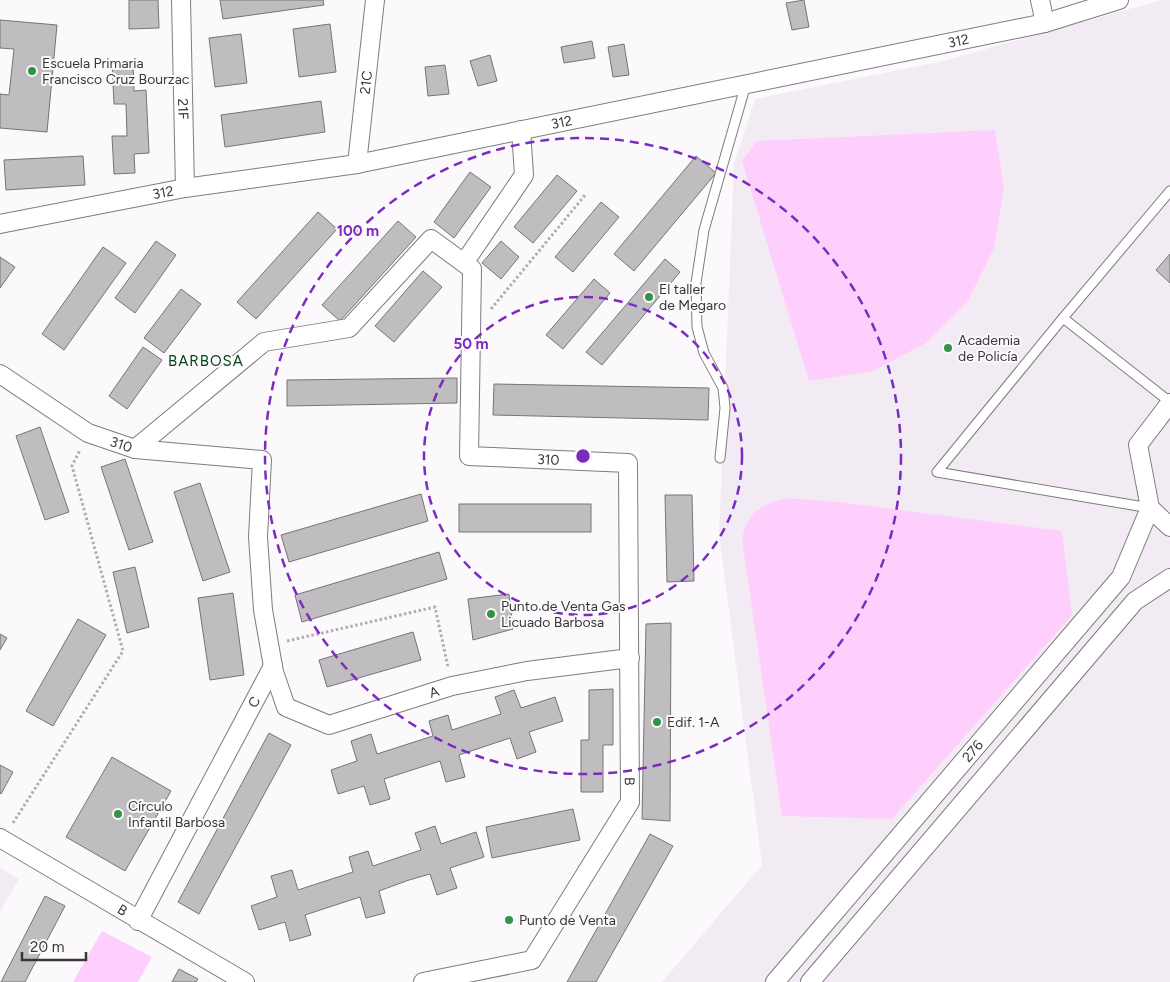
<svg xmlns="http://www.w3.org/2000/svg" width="1170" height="982" font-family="Figtree,sans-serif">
	<rect width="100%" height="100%" fill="#fcf9fc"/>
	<g fill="#f3ebf3">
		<polygon points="1162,0 1170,0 1170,982 662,982 762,865 719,534 734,163 755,99 939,62"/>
		<polygon points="0,867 19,879 0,912"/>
	</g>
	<g fill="#fecffd">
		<polygon points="995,130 1004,188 994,248 968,301 926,343 873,371 809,381 742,161 757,141"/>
		<path d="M785,498L838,502L1062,531L1072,615L892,819L782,816L742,539C748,512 759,506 785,498Z"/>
		<polygon points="102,931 152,957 138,982 73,982"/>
	</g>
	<g fill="#c0bdc0" stroke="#777477">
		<polygon points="129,0 158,0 159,28 129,29"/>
		<polygon points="220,0 323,0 324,5 223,19"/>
		<polygon points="804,0 809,27 792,30 786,3"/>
		<polygon points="0,20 57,25 47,132 0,128 0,94 9,95 14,49 0,48"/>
		<polygon points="330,24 336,72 299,77 293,29"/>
		<polygon points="241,34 247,83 215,87 209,38"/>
		<polygon points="592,41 595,58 564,63 561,47"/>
		<polygon points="624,44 629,75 613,77 608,47"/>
		<polygon points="490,55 497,81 478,86 470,61"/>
		<polygon points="133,62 134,91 146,90 149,153 134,154 135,173 114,174 112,136 127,136 126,104 114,104 112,63"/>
		<polygon points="445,65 449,94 428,96 425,67"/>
		<polygon points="321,101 325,132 225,147 221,115"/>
		<polygon points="83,156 85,185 6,190 4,160"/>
		<polygon points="696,156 716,173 634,271 614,254"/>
		<polygon points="470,172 491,187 454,238 434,222"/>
		<polygon points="557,175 577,191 533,243 514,227"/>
		<polygon points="601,202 619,217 573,272 555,257"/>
		<polygon points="318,212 337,229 256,319 237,302"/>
		<polygon points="398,221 416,237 340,321 322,305"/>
		<polygon points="156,241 176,255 135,313 115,298"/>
		<polygon points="501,241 519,257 501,279 482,263"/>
		<polygon points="103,247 126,263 64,350 42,334"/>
		<polygon points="1170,254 1170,283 1156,270"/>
		<polygon points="0,257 15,267 0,288"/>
		<polygon points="665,259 680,272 602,365 586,352"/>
		<polygon points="423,271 442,287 394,342 375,326"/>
		<polygon points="594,279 610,293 563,349 546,335"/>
		<polygon points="181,289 201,304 164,353 144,338"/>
		<polygon points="143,347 162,360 127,409 109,396"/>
		<polygon points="457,378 457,403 287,406 287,380"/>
		<polygon points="494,384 709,388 708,420 493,415"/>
		<polygon points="40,427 69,512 45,520 16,436"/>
		<polygon points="125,459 153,542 129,550 101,467"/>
		<polygon points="200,483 230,572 203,581 174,492"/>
		<polygon points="421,494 428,521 289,562 281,535"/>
		<polygon points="665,495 692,495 694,581 667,582"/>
		<rect x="459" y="504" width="132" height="28"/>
		<polygon points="439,552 447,579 302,622 295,595"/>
		<polygon points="135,567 149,627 127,633 113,572"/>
		<polygon points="233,593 244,675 210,680 198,598"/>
		<polygon points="509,594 513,629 473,640 468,599"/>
		<polygon points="78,619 106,635 53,726 26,711"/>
		<polygon points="671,623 670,821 642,819 646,624"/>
		<polygon points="413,632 421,660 327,687 319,660"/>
		<polygon points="0,634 7,638 0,650"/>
		<polygon points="613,689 613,745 603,745 603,792 581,792 581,740 589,740 589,690"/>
		<polygon points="514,690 521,708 555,697 563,721 529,732 536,752 517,759 510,738 459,755 465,777 446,782 440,761 384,779 390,799 370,805 364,786 338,794 331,770 357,761 351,741 371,734 377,754 433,736 429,721 448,715 452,730 501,714 495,697"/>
		<polygon points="269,733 291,745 199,914 178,902"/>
		<polygon points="112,757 171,791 125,871 66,837"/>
		<polygon points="0,765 13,772 1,794 0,793"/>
		<polygon points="573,809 580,840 492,858 486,827"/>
		<polygon points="435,826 441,844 476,832 484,857 450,868 457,888 437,895 430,874 409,880 379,891 385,913 366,918 360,897 305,915 311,935 290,941 285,922 259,930 251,906 277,897 271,876 292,870 298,890 353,872 349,857 368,851 373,866 421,850 415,833"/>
		<polygon points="650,834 673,846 596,982 567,982"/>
		<polygon points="45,896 65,906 25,982 1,982"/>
		<polygon points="179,969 198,979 196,982 172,982"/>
	</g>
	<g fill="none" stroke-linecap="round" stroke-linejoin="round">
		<g stroke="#7e7c7e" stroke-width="11">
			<g id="service">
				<polyline points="1063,318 1170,402"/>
				<polyline points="720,458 725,408 723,388 704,353 697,327 696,283 704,230 746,84"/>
				<polyline points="1150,508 937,472 1063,318 1170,191"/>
			</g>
		</g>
		<g stroke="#7e7c7e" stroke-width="20">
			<g id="minor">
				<path id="s1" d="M181,0L185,188"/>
				<polyline points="1040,0 1045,23"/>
				<path id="s2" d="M357,164L375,0"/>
				<path id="s3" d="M0,224L185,188L357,164L1045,23L1119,0"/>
				<polyline points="464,263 524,175 521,130"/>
				<path id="s4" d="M0,374L88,433L135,449L262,460L258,537L263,610L274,672L286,707L329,725L452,686L527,671L630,658"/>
				<polyline points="1170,403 1138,445 1150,508 1170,527"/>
				<path id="s5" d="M135,449L264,342L349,328L431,239L472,269L469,456L628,463L630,802L532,960L423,982"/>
				<path id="s6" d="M0,838L245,982"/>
				<path id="s7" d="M138,921L273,666"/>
				<path id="s8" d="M775,982L1121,577L1150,508"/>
				<polyline points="810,982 1135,601 1170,578"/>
			</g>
		</g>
		<g stroke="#b0aeb0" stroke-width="3" stroke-dasharray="2.5 2.5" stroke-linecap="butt">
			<polyline points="491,309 586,194"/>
			<polyline points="287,641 435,607 448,667"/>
			<polyline points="13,823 123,651 72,466 80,450"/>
		</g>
		<use href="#service" stroke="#fff" stroke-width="9"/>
		<use href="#minor" stroke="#fff" stroke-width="18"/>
	</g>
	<g fill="none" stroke="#7b2cbf" stroke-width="2.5" stroke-dasharray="9 6">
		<circle cx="583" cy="456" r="159"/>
		<circle cx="583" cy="456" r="318"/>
	</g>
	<g fill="#339347" stroke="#fcf9fc" stroke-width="2">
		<circle cx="32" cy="71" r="5"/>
		<circle cx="649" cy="297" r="5"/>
		<circle cx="948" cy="348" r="5"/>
		<circle cx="491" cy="614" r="5"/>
		<circle cx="657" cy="722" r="5"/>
		<circle cx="118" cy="814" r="5"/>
		<circle cx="509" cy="920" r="5"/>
	</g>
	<g text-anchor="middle" stroke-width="4" stroke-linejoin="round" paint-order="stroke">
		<g font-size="14" fill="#383738" stroke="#fcf9fc">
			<text dy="5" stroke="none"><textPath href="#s3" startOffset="976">312</textPath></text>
			<text dy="5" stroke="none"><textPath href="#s2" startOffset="82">21C</textPath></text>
			<text dy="5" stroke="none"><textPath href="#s1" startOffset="109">21F</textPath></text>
			<text dy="5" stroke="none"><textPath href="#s3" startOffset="571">312</textPath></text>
			<text dy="5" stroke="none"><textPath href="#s3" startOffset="166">312</textPath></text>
			<text dy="5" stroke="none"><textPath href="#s4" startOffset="141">310</textPath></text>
			<text dy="5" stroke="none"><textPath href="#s5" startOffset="692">310</textPath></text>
			<text dy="5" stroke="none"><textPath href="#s4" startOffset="690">A</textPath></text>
			<text dy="5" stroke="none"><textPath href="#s7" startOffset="248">C</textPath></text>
			<text dy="5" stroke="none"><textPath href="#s8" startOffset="304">276</textPath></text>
			<text dy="5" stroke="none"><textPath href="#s5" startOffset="1090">B</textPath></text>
			<text dy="5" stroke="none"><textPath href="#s6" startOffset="142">B</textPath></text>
		</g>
		<g font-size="14" fill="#383738" stroke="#fcf9fc" text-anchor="start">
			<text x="42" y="68">Escuela Primaria<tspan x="42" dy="16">Francisco Cruz Bourzac</tspan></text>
			<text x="659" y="294">El taller<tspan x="659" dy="16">de Megaro</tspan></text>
			<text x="958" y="345">Academia<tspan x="958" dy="16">de Policía</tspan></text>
			<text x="501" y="611">Punto de Venta Gas<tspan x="501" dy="16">Licuado Barbosa</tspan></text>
			<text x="667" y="727">Edif. 1-A</text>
			<text x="128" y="811">Círculo<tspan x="128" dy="16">Infantil Barbosa</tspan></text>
			<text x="519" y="925">Punto de Venta</text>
		</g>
		<g font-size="15" letter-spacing="1" fill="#044818" stroke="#fcf9fc">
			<text x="206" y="366">BARBOSA</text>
		</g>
	</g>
	<circle cx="583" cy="456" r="8" fill="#7b2cbf" stroke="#fcf9fc" stroke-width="2.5"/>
	<g font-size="15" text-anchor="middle" font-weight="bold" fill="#7b2cbf" stroke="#fcf9fc" stroke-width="4" stroke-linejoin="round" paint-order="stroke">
		<text x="358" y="236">100 m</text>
		<text x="471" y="349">50 m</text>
	</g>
	<path d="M22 952v8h64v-8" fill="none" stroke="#383738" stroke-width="2.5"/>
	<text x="30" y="952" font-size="15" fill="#383738" stroke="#fcf9fc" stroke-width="4" paint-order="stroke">20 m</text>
</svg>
